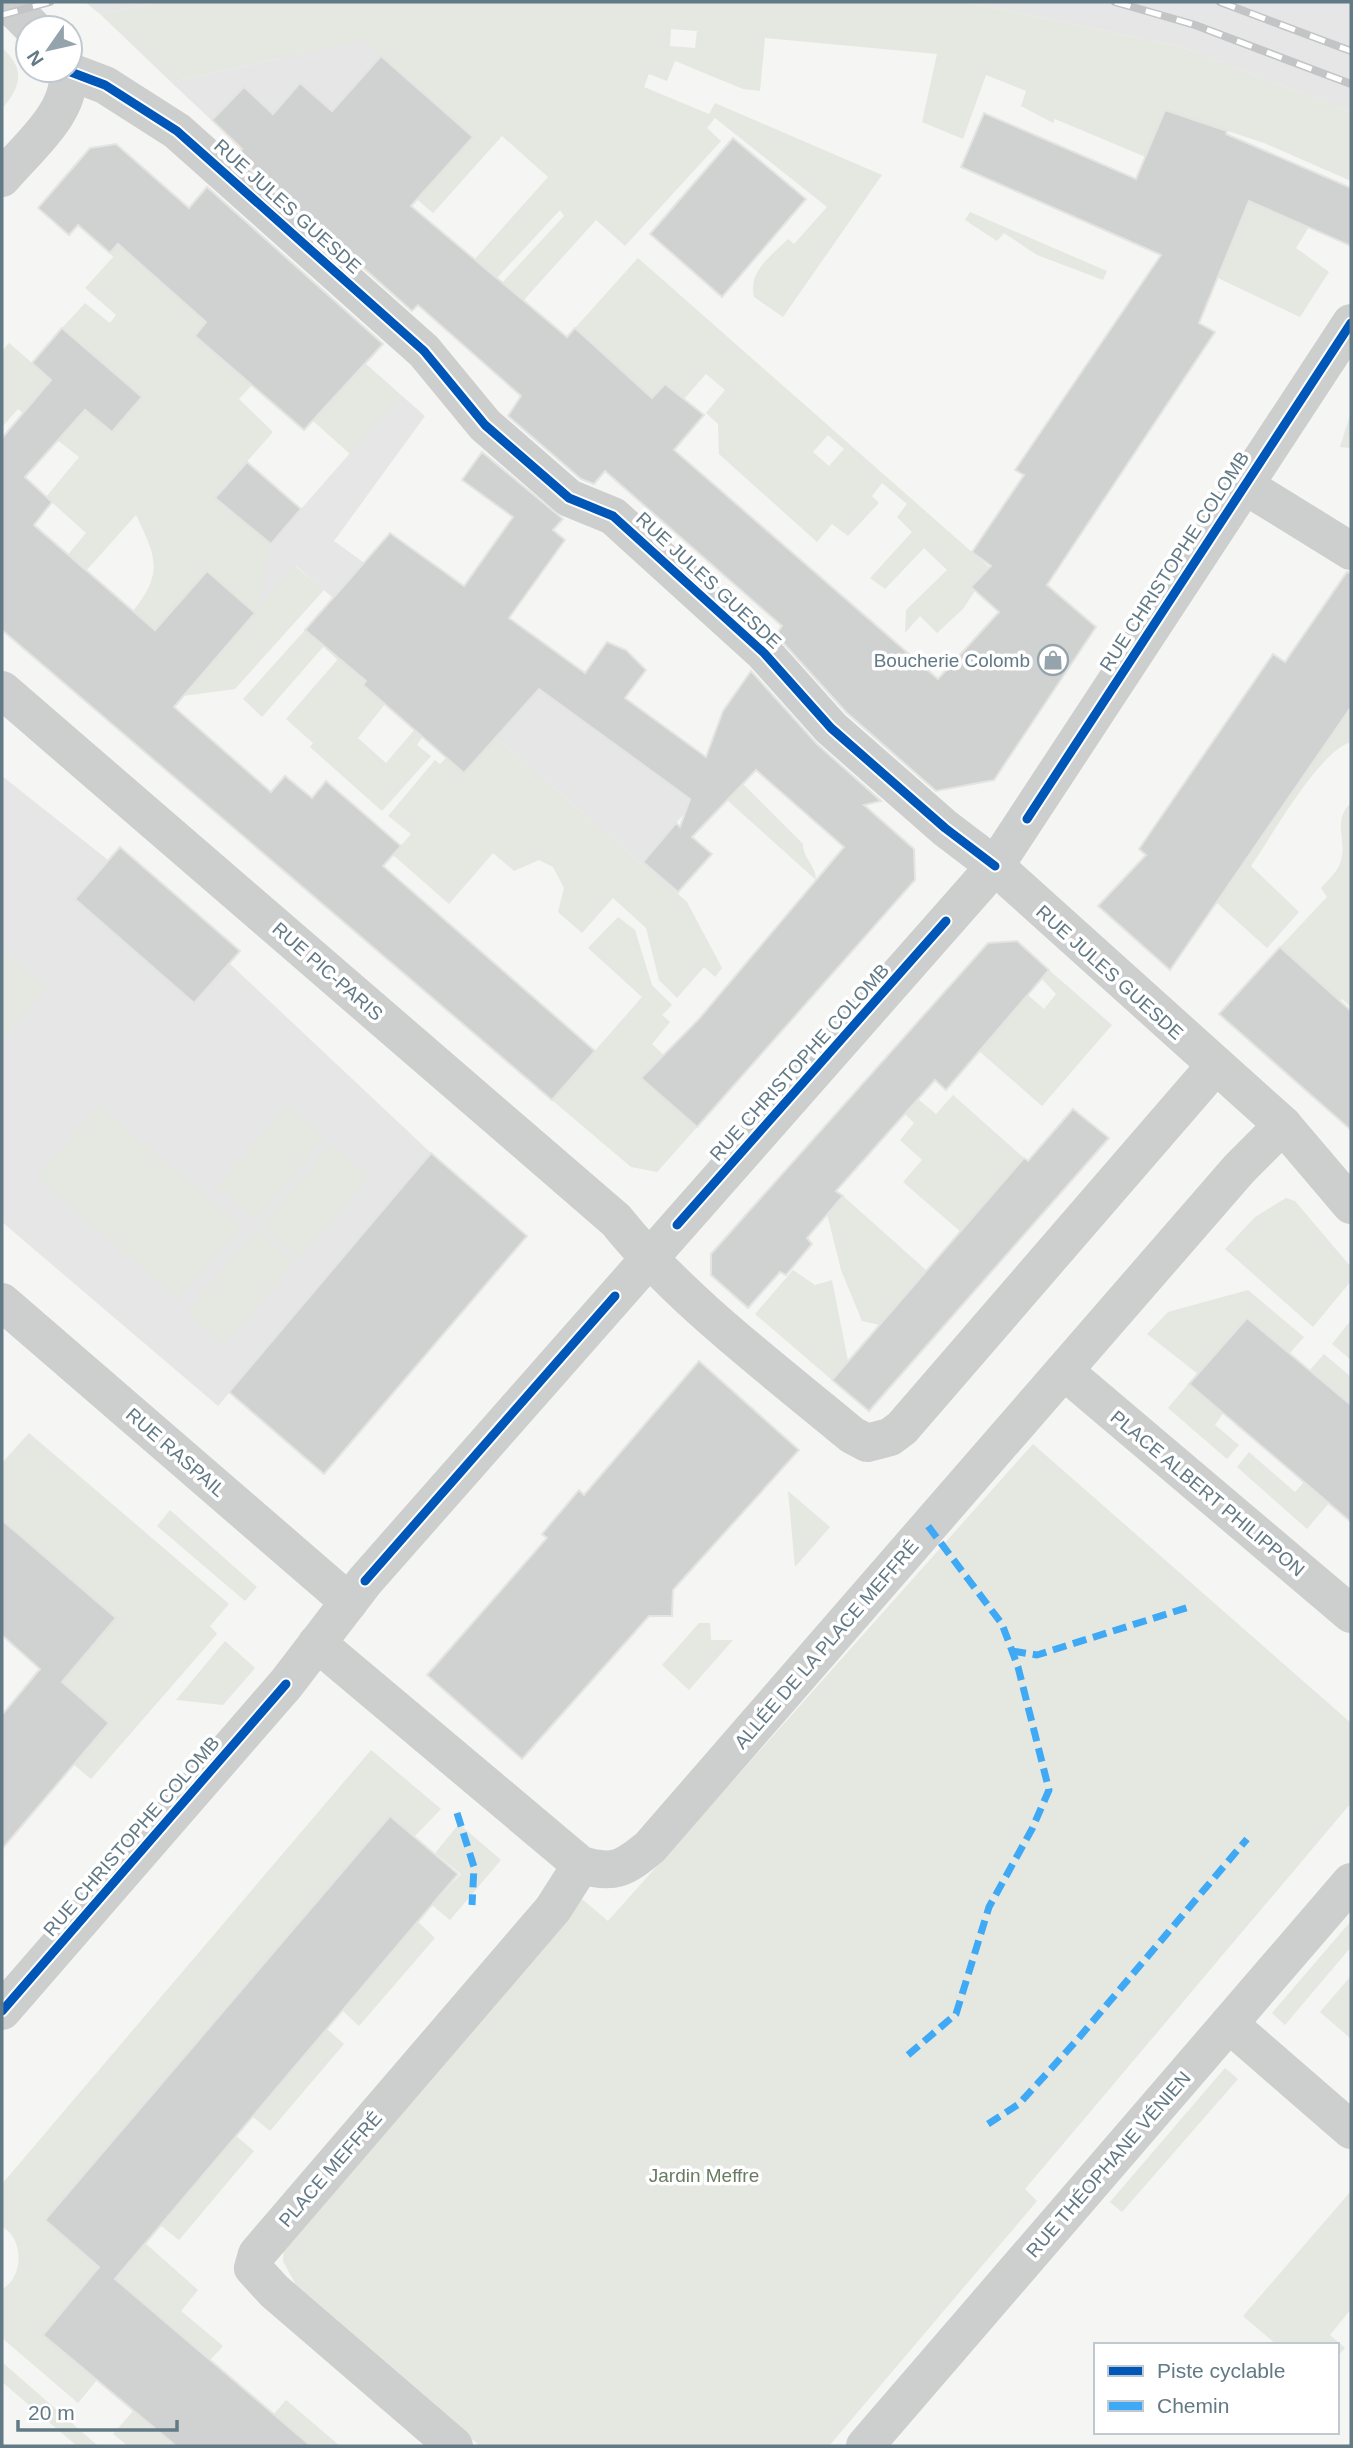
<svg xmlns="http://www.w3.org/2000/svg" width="1353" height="2448" font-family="Helvetica,sans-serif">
	<rect width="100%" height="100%" fill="#f5f5f3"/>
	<g fill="#e5e6e5">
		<polygon points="85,2 159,2 100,14"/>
		<polygon points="966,2 1351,2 1351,112 1182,47"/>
		<polygon points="373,38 502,135 433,213 341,133 262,168 171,82"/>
		<polygon points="401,395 425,416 334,541 695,802 676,823 712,854 694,873 641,864 496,737 394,711 305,630 333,598 296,566 224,648 177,606 215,498 247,462 301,509"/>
		<polygon points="2,776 108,860 120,847 240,950 229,963 431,1153 527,1236 324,1474 229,1393 218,1406 2,1222"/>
	</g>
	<g fill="#e4e8e1" fill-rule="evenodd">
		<path d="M159,2H966L1182,47L1351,112V181L1264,143L1164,110L1155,135L1179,171L1055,119L1053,123L1021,106L1026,91L986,75L963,139L922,122L937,54L765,38L760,91L743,89L675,61L667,81L649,74L644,87L709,114L715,103L882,175L783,317L754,297C748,271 771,256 788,239L794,244L827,207L715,118L707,128L721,141L625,246L596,220L523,301L502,283L564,216L560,210L496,279L474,260L548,177L502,136L433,213L417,199L472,137L365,40L171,82L100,14ZM671,29L697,31L695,48L670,46Z"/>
		<path d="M2,48C26,69 21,86 2,109Z"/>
		<polygon points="1249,200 1309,227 1296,248 1329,272 1300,317 1218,278"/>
		<polygon points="970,212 1107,271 1103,280 1037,255 1004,233 997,241 965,220"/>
		<path d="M201,219L252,385L239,399L273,432L215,498L270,544L256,611L295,566L324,590L235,689L183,696L155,630L133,611C164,572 156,557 136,515L67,592L49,577L86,533L46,497L79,457L18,409L2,427V351L9,343L112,432L142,397L62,328L85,303L110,323L116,315L85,288L113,257L110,253L128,233ZM206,571L255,612L224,648L177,606Z"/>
		<path d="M638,258L990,568L963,609L937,633L920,616L905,633L906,610L947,570L924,548L885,589L870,578L912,532L897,517L907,504L882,483L872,496L879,503L848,536L832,524L817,542L719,454L718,424L706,413L725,390L706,374L684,399L665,384L652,398L575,328ZM828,435L844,449L829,466L813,452Z"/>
		<polygon points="365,363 401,395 350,454 312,420"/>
		<polygon points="1351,412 1351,448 1340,447"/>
		<polygon points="305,630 324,646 262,717 243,699"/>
		<polygon points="339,658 385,704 358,738 386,763 415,729 423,736 417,745 431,756 382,811 310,747 313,743 286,719"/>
		<path d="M1350,709L1351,742C1319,751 1272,836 1251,866L1299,912L1267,948L1217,903Z"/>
		<polygon points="496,737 641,864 643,862 687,902 722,968 715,977 704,967 677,998 659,980 646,928 613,898 582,933 558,912 564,888 553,867 539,860 514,871 493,853 449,904 393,855 411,834 388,816 435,760 440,764 447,757"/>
		<path d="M743,784L803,844C803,859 816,865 816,880L727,800Z"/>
		<path d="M1351,803V1007L1342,999L1339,1001L1280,947L1327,897L1321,888C1327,881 1335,874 1339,866C1350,843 1330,822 1351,803Z"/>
		<polygon points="618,917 635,930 652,985 672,1005 662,1015 670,1022 652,1044 672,1063 652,1088 697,1127 657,1172 631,1167 552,1100 642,997 588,948"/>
		<polygon points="2,950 46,988 2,1038"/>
		<polygon points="1049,970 1112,1025 1042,1106 979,1051 1028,995 1044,1009 1056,994 1042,979"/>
		<polygon points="953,1095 1024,1158 994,1194 1032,1226 1016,1243 980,1211 961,1232 903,1182 922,1160 900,1140 914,1123 905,1114 918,1099 936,1114"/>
		<polygon points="99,1105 241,1227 178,1299 37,1177"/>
		<polygon points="287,1105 325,1137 255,1219 217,1187"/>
		<polygon points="332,1144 369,1177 298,1259 262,1226"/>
		<polygon points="843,1196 927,1271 880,1325 862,1321 841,1270 827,1214"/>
		<polygon points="1286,1198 1295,1201 1351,1267 1351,1281 1313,1327 1225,1249 1255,1217"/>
		<polygon points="257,1230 294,1263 224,1345 186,1313"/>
		<polygon points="793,1270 815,1285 832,1280 848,1361 832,1380 755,1314"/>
		<polygon points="1248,1290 1304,1337 1289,1354 1246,1318 1198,1374 1147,1334 1168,1312"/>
		<polygon points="1351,1320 1351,1360 1332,1344"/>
		<polygon points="1324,1354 1351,1377 1351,1405 1310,1370"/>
		<polygon points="1189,1383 1223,1413 1215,1425 1239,1445 1227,1459 1168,1408"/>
		<polygon points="29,1433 229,1604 210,1626 217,1634 91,1779 73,1764 62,1682 116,1618 2,1520 2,1463"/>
		<polygon points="1033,1444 1351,1723 1351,1803 1025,2189 1037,2201 829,2446 480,2446 297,2287 283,2261 284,2249 582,1899 608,1921"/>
		<polygon points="1249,1452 1295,1492 1304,1482 1329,1503 1307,1529 1237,1467"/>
		<polygon points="788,1491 830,1527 795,1567"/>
		<polygon points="170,1510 257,1587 245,1601 157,1526"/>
		<polygon points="699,1623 710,1623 711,1640 733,1640 689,1690 662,1665"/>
		<polygon points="225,1641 255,1668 223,1705 176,1700"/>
		<path d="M371,1750L441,1809L415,1836L390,1816L45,2220L99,2267L97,2380L78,2403L2,2338V2289C24,2278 24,2237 2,2227V2184Z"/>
		<polygon points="459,1824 501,1860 450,1920 432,1905 461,1874 435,1853"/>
		<polygon points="1351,1921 1351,1947 1285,2025 1272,2013"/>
		<polygon points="418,1922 435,1938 359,2026 343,2011"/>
		<polygon points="1351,1976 1351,2036 1350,2038 1320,2012"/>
		<polygon points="327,2029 344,2044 270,2131 253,2117"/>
		<polygon points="1225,2068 1238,2079 1122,2212 1110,2202"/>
		<polygon points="236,2136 254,2151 179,2240 160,2225"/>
		<polygon points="1351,2191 1351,2309 1330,2335 1345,2348 1337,2357 1337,2345 1277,2345 1243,2316"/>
		<polygon points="145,2243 198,2290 181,2311 223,2346 210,2360 115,2279"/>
		<polygon points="2,2362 98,2446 77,2446 2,2382"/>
		<polygon points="286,2400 340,2446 311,2446 274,2414"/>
		<polygon points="134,2410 176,2446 128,2446 113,2434"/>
	</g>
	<g fill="#d0d2d1" stroke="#e4e4e2" stroke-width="2">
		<polygon points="381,56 473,137 411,206 567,337 575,328 652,398 665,384 704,415 674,450 938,679 999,612 971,587 991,566 972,552 1024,475 1015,470 1161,255 961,167 984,113 1136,179 1165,110 1227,131 1226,134 1351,188 1351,246 1249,201 1199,323 1215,332 1047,585 1096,627 994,780 936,791 846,712 776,635 782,626 605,471 594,484 581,479 508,416 521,396 418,305 412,311 236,155 242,149 212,120 244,87 273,114 300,83 332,111"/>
		<polygon points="733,138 806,199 722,297 650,234"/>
		<polygon points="116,144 189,208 207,187 383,344 304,430 195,336 206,322 118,244 110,253 78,225 69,235 38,208 90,148"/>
		<polygon points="62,328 142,397 112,432 85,410 25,477 52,502 34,525 155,630 207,571 255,613 174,707 271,792 285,776 312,798 326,781 401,846 383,866 595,1051 552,1100 2,630 2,438 51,380 32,363"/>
		<polygon points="482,452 563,519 553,530 565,540 509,618 585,673 607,642 626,650 646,670 625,698 706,757 723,711 751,671 817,744 881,801 864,805 914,849 915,880 697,1127 641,1078 699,1019 844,847 756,770 692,837 712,854 678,892 643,862 676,823 680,827 690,799 539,689 464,773 363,685 366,681 305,630 390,533 464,586 513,517 462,480"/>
		<polygon points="247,462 301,509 271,544 215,498"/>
		<polygon points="1347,572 1351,573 1351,707 1170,970 1098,906 1146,855 1139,849 1273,654 1285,662"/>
		<polygon points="120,847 240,951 194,1003 75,899"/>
		<polygon points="1017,941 1049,970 946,1090 935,1080 836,1191 843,1196 807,1238 812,1244 786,1275 780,1272 748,1308 711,1275 711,1254 988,943"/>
		<polygon points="1280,947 1351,1011 1351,1130 1219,1014"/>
		<polygon points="1073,1109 1109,1138 869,1411 832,1380 1024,1158 1028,1161"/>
		<polygon points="431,1153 527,1236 324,1474 229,1392"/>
		<polygon points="1247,1318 1351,1405 1351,1522 1189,1384"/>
		<polygon points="699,1361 799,1450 673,1590 672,1616 649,1616 522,1759 427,1675 547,1538 542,1534 579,1490 584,1495"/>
		<polygon points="2,1520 116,1618 62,1682 109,1723 2,1849 2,1715 40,1669 2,1635"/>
		<polygon points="390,1816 458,1874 115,2279 311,2446 176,2446 43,2335 99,2267 45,2220"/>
	</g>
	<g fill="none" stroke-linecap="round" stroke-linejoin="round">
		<g stroke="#cdcece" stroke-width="38">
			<polyline points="7,2 33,28"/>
			<polyline points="68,71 105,85 177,131 424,351 485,425 569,498 613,516 764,653 831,728 945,828 995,866 1283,1125 1351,1205"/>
			<path d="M2,178C26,149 75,110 67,70"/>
			<polyline points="1244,485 1351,551"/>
			<path d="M2,690L616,1220C680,1300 773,1369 852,1435L867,1443L890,1437L902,1428L1215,1066"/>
			<polyline points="2,1302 349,1602"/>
			<polyline points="1064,1371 1351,1614"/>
			<path d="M317,1643L581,1865C614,1875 625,1868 650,1847L1239,1169L1283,1125"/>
			<polyline points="2,2011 286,1684 365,1581 995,866 1351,323"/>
			<polyline points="1229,2024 1351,2130"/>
			<polyline points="454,2446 274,2291 253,2268 257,2254 553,1909 581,1865"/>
			<polyline points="865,2446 1351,1882"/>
		</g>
		<g stroke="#c2c4c5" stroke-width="8">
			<g id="rail">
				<polyline points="1115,2 1195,25 1351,84"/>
				<polyline points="1220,2 1351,51"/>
				<polyline points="2,15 50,2"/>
			</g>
		</g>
		<use href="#rail" stroke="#fff" stroke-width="5" stroke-dasharray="16" stroke-linecap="butt"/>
		<g stroke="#3fa9f5" stroke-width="7" stroke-dasharray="14 7" stroke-linecap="butt">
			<polyline points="1012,1651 1037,1655 1189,1607"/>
			<polyline points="457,1813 474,1867 472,1905"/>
			<polyline points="908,2055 956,2014 989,1907 1032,1829 1049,1790 1018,1667 1002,1624 928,1526"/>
			<polyline points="988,2124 1019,2104 1077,2040 1247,1839"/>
		</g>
		<g stroke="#fff" stroke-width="13">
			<g id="cycleway">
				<polyline points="68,71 105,85 177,131 424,351 485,425 569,498 613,516 764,653 831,728 945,828 995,866"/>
				<polyline points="1027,819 1351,323"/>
				<polyline points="677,1225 946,921"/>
				<polyline points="365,1581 615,1296"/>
				<polyline points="2,2011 286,1684"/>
			</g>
		</g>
		<use href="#cycleway" stroke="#0057b8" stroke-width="9"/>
	</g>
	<defs>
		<g id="shop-ring" transform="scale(1.575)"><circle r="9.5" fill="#fff" stroke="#95a4ac" stroke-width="1.5"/><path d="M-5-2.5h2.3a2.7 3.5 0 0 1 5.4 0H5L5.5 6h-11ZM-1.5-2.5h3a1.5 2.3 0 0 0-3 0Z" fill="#95a4ac"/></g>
	</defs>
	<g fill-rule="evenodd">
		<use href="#shop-ring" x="1053" y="660"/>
	</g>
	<g text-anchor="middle" stroke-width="7" stroke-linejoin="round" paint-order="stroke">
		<g font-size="19" fill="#627986" stroke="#fff">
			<text transform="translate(288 206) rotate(42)" y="7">RUE JULES GUESDE</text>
			<text transform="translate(1174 561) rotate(-57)" y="7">RUE CHRISTOPHE COLOMB</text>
			<text transform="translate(709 580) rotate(43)" y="7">RUE JULES GUESDE</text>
			<text transform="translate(328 971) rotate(41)" y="7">RUE PIC-PARIS</text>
			<text transform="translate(1110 972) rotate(42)" y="7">RUE JULES GUESDE</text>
			<text transform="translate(799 1062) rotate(-48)" y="7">RUE CHRISTOPHE COLOMB</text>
			<text transform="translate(176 1452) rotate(41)" y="7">RUE RASPAIL</text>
			<text transform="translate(1208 1493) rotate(40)" y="7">PLACE ALBERT PHILIPPON</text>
			<text transform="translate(826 1644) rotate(-49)" y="7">ALLÉE DE LA PLACE MEFFRÉ</text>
			<text transform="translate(131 1836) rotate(-49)" y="7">RUE CHRISTOPHE COLOMB</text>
			<text transform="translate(1108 2164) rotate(-49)" y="7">RUE THÉOPHANE VÉNIEN</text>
			<text transform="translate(330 2169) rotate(-49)" y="7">PLACE MEFFRÉ</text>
		</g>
		<g font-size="19" fill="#627986" stroke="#fff" text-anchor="end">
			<text x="1030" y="667">Boucherie Colomb</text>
		</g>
		<g font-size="19" fill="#697c61" stroke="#fff">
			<text x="704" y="2182">Jardin Meffre</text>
		</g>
	</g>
	<rect width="1353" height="2448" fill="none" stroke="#627986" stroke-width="7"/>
	<rect x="1094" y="2343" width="245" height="91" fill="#ffffff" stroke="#c0c9cf" stroke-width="2"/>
	<rect x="1108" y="2366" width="35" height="10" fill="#0057b8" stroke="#c0c9cf" stroke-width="2"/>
	<text x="1157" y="2378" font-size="21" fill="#627986">Piste cyclable</text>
	<rect x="1108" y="2401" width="35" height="10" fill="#3fa9f5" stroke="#c0c9cf" stroke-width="2"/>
	<text x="1157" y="2413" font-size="21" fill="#627986">Chemin</text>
	<g transform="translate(49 49) rotate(236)"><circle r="33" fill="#ffffff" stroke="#c0c9cf" stroke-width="2"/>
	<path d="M0-5L12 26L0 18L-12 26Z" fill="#95a4ac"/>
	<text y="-10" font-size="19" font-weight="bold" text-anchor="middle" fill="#627986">N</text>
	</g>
	<path d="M18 2420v10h159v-10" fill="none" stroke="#627986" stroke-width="3.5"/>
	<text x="28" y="2420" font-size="21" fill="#627986" stroke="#ffffff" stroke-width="5" paint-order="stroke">20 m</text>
</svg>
